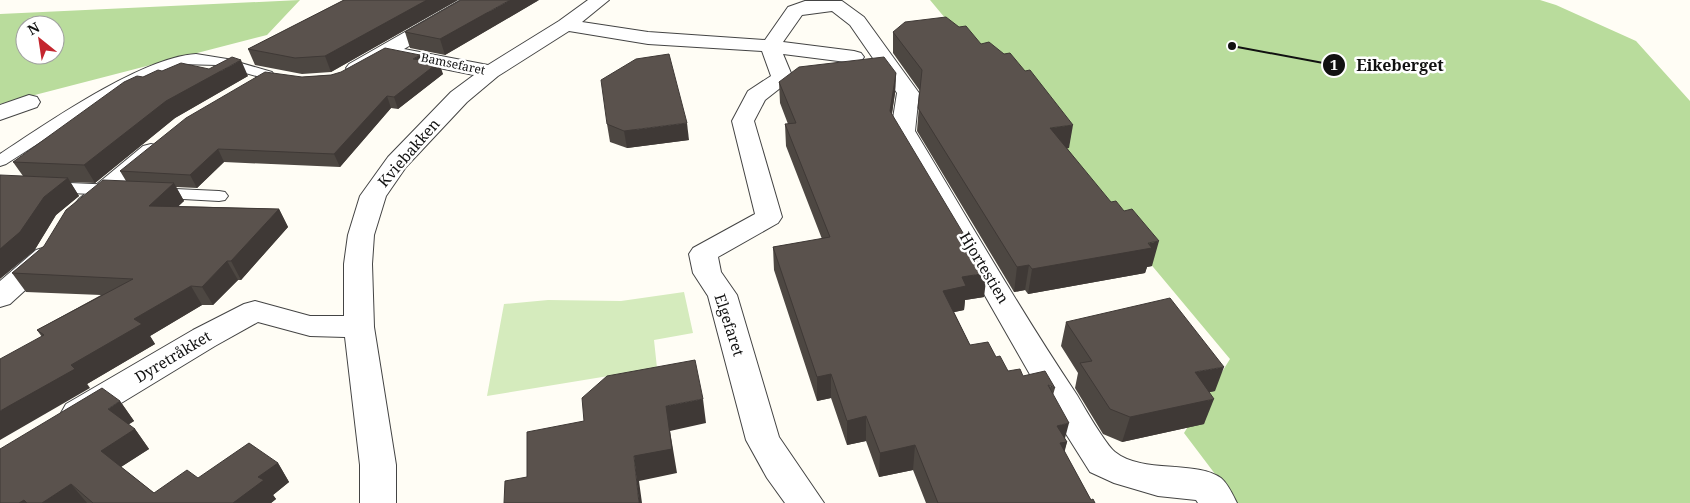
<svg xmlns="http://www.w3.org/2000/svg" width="1690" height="503" font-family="'Noto Serif',serif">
	<rect width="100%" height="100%" fill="#fffdf5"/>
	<polygon fill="#d5ebbd" points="684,292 693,333 654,340 657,368 487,396 504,304 548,300 621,301"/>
	<g fill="#b9dc9c" fill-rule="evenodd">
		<path d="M300,0L267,35L0,104V14ZM25,25H55V55H25Z"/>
		<polygon points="930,0 1540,0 1556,5 1636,41 1690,101 1690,503 1237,503 1184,433 1230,359"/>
	</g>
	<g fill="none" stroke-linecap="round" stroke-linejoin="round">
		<g stroke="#444" stroke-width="2">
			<g id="service">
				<path d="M196,54L227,59L272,72L274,75L267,79L217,65L180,64L95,107L6,164L0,166V154C47,123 142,57 196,54Z"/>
				<polygon points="0,180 116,185 122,186 125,190 122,194 116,195 0,190"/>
				<polygon points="153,188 219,191 225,192 228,196 225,200 219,201 147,197 144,193 147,189"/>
			</g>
		</g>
		<g stroke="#444" stroke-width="2">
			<g id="minor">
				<path d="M461,0H483L480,4L404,49L488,65L559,21L588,0H609L582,22L648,32L765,40L788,7L805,1H842L864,17L919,93L915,131C968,219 1020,310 1077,395C1084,407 1106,445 1115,452C1142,474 1196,460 1221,478C1228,484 1233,495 1237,503H1198L1196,500L1158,496L1114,483L1090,472L1044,399L891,131L897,93L850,25L832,11L802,15L783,42L854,51L861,53L864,57L861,61L854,63L783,54L793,78L765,100L754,121L782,217L778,223L718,257L721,272L737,295L779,437L824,503H785L767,478L746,440L708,296L693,273L689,254L693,248L755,214L732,121L748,91L771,76L762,51L648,44L569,31L498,76L467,102L406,167L386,196L374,235L372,264L374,327L396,465V503H360V465L345,337L310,336L258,322L215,346L90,422L78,426L66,422L61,413L66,404L193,330L244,304L255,301L310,316H344V264L348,235L360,196L388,157L451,92L474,75L389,58L356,74L349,72L346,68L349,64Z"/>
				<polygon points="29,95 37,97 40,102 37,107 0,120 0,105"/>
				<polygon points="151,144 159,146 163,151 159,156 97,209 88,212 79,209 75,204 79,199 143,146"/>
				<polygon points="46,247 56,250 60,256 56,262 10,304 0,307 0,281 36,250"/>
			</g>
		</g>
		<use href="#service" fill="#fff" fill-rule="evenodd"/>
		<use href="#minor" fill="#fff" fill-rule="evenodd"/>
	</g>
	<g fill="#4d4742">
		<polygon points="344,0 458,0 331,72 302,74 255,65 248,49"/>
		<polygon points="539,0 445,55 410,48 405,32"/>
		<polygon points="893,32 1069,148 1067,148 1152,266 1147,267 1145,273 1028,294 1025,290 1014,292 917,131 920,91 893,53"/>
		<polygon points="422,60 443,74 398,109 391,108 340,167 224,162 197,188 176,187 184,201 178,206 279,209 288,227 241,280 238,280 213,305 202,305 150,336 155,344 87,384 90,388 42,337 37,330 101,295 26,292 12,273 126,181 120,171 302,77 331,75"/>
		<polygon points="209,69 248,76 175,118 95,183 70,182 79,196 56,215 34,251 23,176 13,162 143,77 162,71"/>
		<polygon points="896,73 895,93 892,114 984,297 965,300 964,310 954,312 970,345 996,357 1008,371 1055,388 1053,395 1065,439 1067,442 1064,451 1091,500 1095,503 926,503 913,470 879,477 866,441 847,445 831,398 817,401 774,270 773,247 822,239 786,146 785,124 788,124 780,103 779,82"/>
		<polygon points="607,124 689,140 627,148 610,142"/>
		<polygon points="1066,322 1215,391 1209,392 1204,424 1122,442 1103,434 1075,388 1078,373 1061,346"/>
		<polygon points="120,401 134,421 128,425 135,429 149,449 121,467 154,493 198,478 278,463 289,482 273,495 276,499 271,503 0,503"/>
	</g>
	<g fill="#3f3936">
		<polygon points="427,0 458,0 331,72 325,56"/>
		<polygon points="510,0 539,0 445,55 440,39"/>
		<polygon points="420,55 424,67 413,59"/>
		<polygon points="241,60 248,76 175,118 95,183 84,165 166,101"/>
		<polygon points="439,62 443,74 398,109 394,97"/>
		<polygon points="896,73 895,93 889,132 890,111"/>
		<polygon points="387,96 391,108 340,167 334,154"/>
		<polygon points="687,123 689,140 627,148 624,131"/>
		<polygon points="1073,125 1069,148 1047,151 1050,128"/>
		<polygon points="218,149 224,162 197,188 190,175"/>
		<polygon points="68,178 79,196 56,215 34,251 0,279 0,249 44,197"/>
		<polygon points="174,183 184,201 160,224 149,206"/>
		<polygon points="279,209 288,227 241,280 231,261"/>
		<polygon points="1159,241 1152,266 1147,267 1145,273 1028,294 1032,269"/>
		<polygon points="227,261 238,280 213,305 202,287"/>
		<polygon points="1029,265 1025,290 1014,292 1017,267"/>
		<polygon points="987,273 984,297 965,300 964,310 941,315 943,291 962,277"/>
		<polygon points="191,286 202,305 150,336 155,344 87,384 90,388 0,440 0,411 71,365 134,319"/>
		<polygon points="1224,367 1215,391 1186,397 1195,372"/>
		<polygon points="831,374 831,398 817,401 817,377"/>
		<polygon points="703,399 706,423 670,431 677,473 639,481 642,503 639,503 634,456 666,406"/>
		<polygon points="1214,399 1204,424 1122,442 1130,417"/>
		<polygon points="120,401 134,421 122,428 108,409"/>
		<polygon points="866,416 866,441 847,445 847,421"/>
		<polygon points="1069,423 1064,442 1067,442 1061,466 1057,426"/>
		<polygon points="135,429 149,449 116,470 101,451"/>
		<polygon points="915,445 913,470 879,477 880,453"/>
		<polygon points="278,463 289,482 273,495 276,499 271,503 233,503 258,477"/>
		<polygon points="71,484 87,503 42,503"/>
		<polygon points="24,500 27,503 19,503"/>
	</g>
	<g fill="#5a524d" stroke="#3f3936">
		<polygon points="344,0 427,0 325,56 295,58 248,49"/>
		<polygon points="461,0 510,0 440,39 405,32"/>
		<polygon points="946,17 959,27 966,26 981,44 989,42 1004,54 1010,53 1025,71 1030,70 1073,125 1050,128 1111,202 1116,201 1124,211 1132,209 1159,241 1148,243 1152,248 1032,269 1029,265 1017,267 918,108 922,70 893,32 905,22"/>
		<polygon points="385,48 420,55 413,59 439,62 394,97 387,96 334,154 218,149 190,175 120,171 186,118 265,72 302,77 331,75 341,72"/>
		<polygon points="669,54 687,123 624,131 607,124 601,80 636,59"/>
		<polygon points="232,57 241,60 166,101 84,165 13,162 124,82 137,76 143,77 158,70 162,71 181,63 209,69"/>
		<polygon points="884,57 896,73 890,111 987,273 962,277 966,286 943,291 970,345 988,342 996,357 1000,356 1008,371 1020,369 1023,376 1045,371 1055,388 1048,385 1069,423 1057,426 1067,442 1060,443 1091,500 1093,499 1095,503 938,503 915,445 880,453 866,416 847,421 831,374 817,377 773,247 830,237 785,124 796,123 779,82 799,67"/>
		<polygon points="0,175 68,178 44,197 20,232 0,249"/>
		<polygon points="103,180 174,183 149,206 279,209 231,261 227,261 202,287 191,286 134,319 142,324 71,365 75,369 0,411 0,359 44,335 37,330 133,279 12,273 44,246 66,210"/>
		<polygon points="1170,298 1224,367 1195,372 1214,399 1130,417 1110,409 1080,363 1092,361 1066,322"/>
		<polygon points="695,360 703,399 666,406 672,449 634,456 639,503 504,503 505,481 527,477 527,432 584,421 582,398 607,376"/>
		<polygon points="102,388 120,401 108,409 135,429 101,451 154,493 187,470 198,478 249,443 278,463 258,477 264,480 233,503 93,503 71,484 42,503 27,503 24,500 19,503 0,503 0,449"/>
	</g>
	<g text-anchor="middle" stroke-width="5" stroke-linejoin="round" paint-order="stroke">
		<g font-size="12" fill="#111" stroke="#fff">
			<text transform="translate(453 64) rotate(12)" y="4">Bamsefaret</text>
		</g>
		<g font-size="15" fill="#111" stroke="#fff">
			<text transform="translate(409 153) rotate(-49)" y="5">Kviebakken</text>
			<text transform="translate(984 268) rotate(59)" y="5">Hjortestien</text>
			<text transform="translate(729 325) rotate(72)" y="5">Elgefaret</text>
			<text transform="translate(173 357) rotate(-31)" y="5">Dyretråkket</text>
		</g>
	</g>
	<path fill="none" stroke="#111" stroke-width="2" d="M1232 46L1334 65"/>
	<g fill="#111" stroke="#fff" stroke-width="2">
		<circle cx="1232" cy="46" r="5"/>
		<circle cx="1334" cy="65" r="12"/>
	</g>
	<g font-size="15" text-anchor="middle" font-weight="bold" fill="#fff">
		<text x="1334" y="70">1</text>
	</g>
	<g font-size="16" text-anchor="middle" font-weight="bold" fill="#111" stroke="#fff" stroke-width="5" stroke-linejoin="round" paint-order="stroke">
		<text x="1400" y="71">Eikeberget</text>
	</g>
	<g transform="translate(40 40) rotate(330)"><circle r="24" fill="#ffffff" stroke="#a0a0a0"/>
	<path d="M0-4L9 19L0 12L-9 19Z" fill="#c4262e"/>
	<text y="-8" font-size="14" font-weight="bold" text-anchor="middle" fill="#111111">N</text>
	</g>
</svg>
